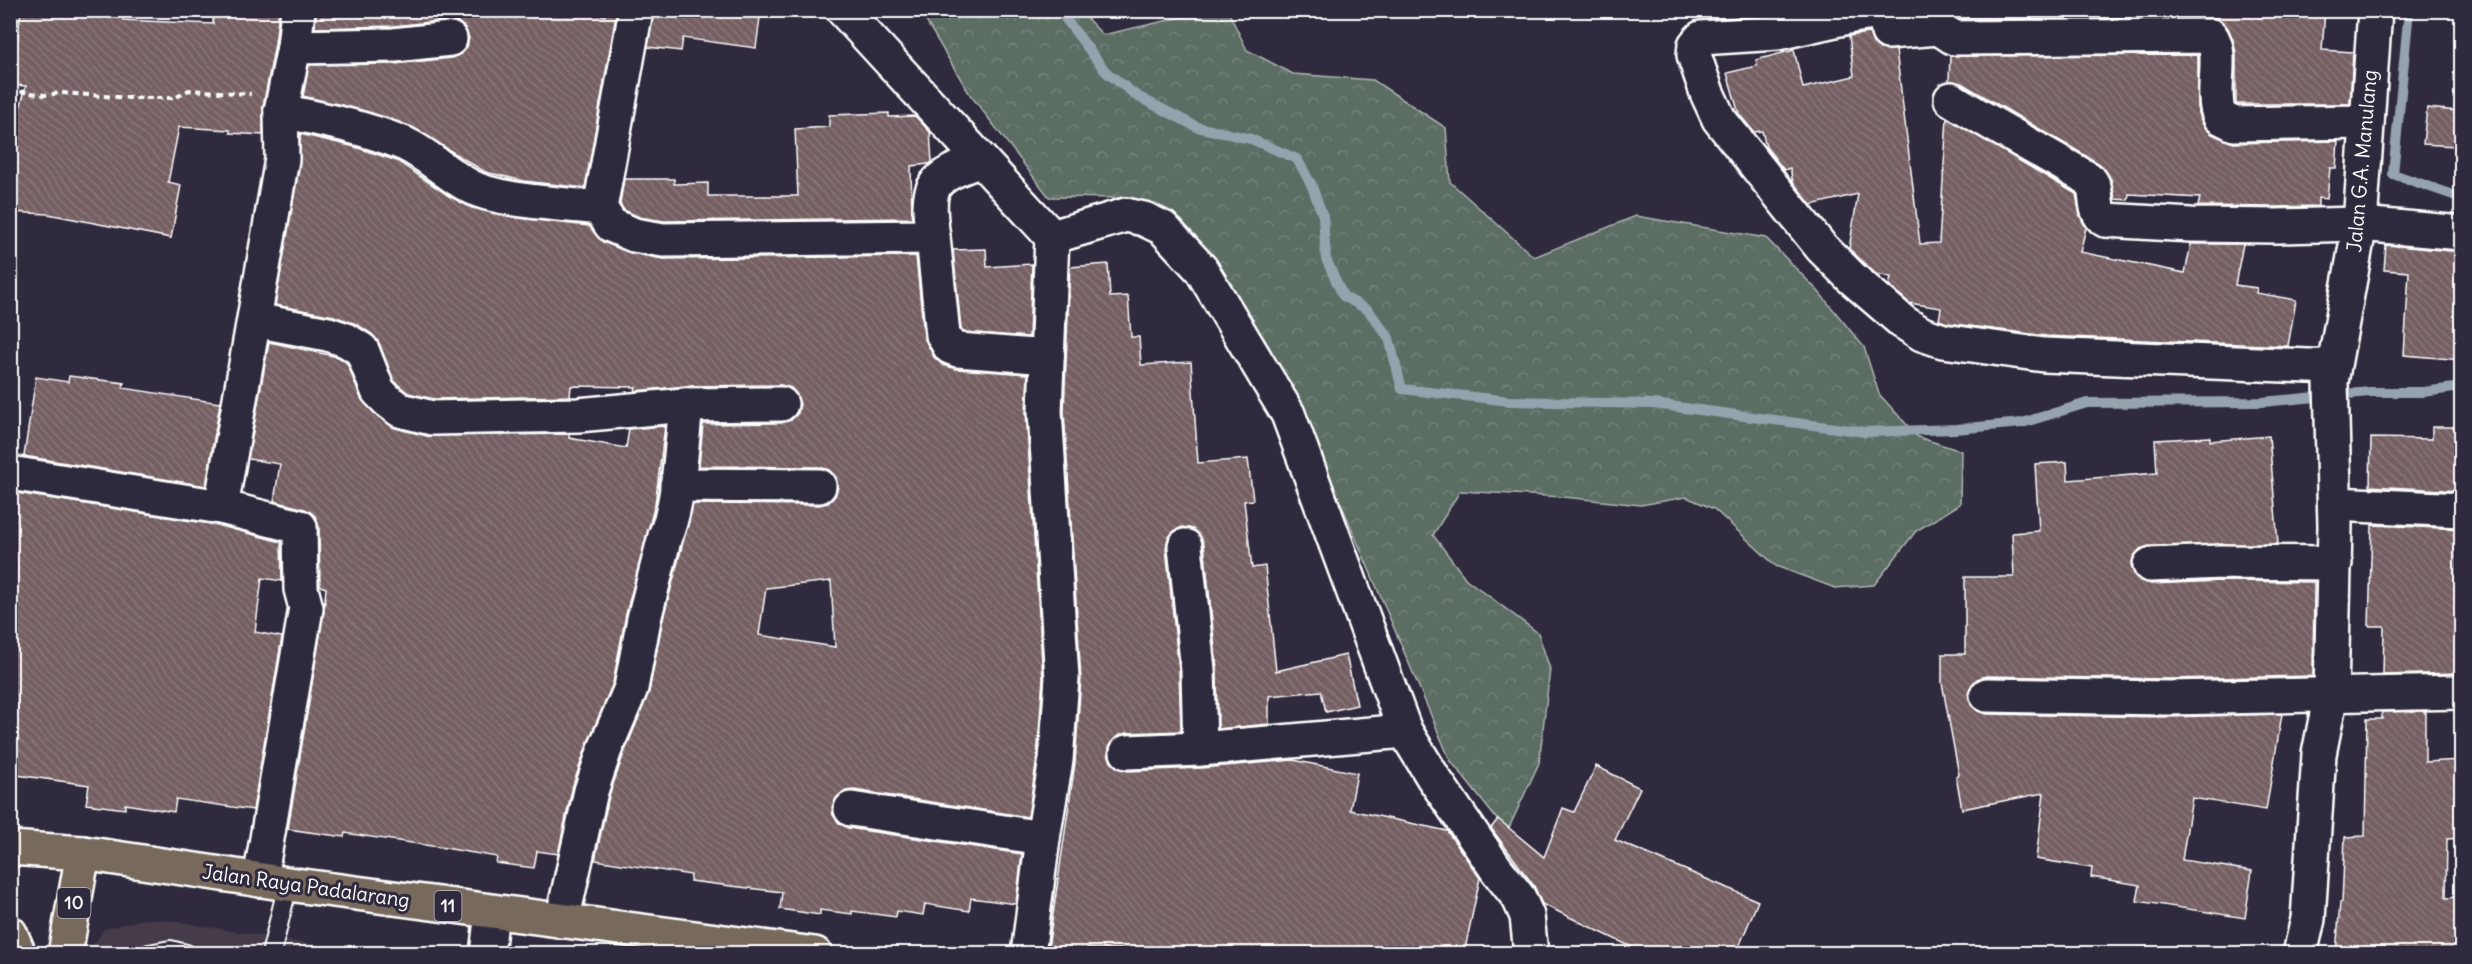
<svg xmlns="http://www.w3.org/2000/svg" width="2472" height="964" font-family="Delius,sans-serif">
	<defs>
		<pattern id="forest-crowns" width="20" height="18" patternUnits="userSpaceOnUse" patternTransform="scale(1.5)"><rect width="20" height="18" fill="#5c6d64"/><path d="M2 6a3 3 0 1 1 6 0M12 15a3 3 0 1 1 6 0" fill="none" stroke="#74837b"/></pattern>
		<pattern id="building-back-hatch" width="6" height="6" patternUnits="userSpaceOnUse" patternTransform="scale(1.5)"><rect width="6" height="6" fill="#745f62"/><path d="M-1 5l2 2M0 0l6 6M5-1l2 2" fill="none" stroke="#89777a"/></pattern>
	</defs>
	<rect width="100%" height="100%" fill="#2f2a3d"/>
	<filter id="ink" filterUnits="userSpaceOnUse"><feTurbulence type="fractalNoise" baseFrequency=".0167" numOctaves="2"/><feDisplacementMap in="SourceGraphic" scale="12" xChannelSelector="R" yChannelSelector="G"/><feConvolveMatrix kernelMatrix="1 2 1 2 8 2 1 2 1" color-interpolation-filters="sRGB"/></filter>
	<g filter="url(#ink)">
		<polygon fill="#443a48" points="143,919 166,920 335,948 334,954 87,954 104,929"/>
		<polygon fill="url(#forest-crowns)" stroke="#aeb6b2" stroke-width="1.5" points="920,11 1080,11 1103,35 1209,11 1229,13 1247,50 1293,74 1373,80 1446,128 1450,182 1534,257 1636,216 1766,238 1818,291 1864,347 1879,394 1918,437 1961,451 1960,504 1916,531 1874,585 1835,588 1776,566 1714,509 1686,497 1641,505 1563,497 1460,491 1433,535 1466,579 1538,633 1550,669 1539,763 1507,832 1450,760 1323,461 1226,290 1182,220 1123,198 1049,197 969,93"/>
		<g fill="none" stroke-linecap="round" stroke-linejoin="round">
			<g stroke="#95a3af" stroke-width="10">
				<polyline points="1059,10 1106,72 1137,96 1197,127 1251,139 1297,159 1311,184 1323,216 1326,259 1343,296 1368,310 1389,338 1402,389 1510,401 1654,404 1865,432 1956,429 2022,423 2087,403 2262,402 2370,392 2423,392 2462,387"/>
				<polyline points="2409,10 2393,174 2462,198"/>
			</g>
		</g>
		<g fill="url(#building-back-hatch)" stroke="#fff" stroke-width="1.5" fill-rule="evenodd">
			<polygon points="21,10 125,10 123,20 213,24 213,12 279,10 275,44 263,107 263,135 230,133 230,130 179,127 168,182 181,185 171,238 48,214 10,212 10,145 26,86 12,85"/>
			<polygon points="316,10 564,10 605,16 606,10 617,10 585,188 524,181 485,172 412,127 365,111 303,96 309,65 394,64 452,58 461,54 467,47 469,38 465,28 458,22 449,20 393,26 315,28"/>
			<polygon points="654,10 761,10 756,48 683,38 681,51 648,47"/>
			<polygon points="1956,10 2325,10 2322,50 2353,52 2350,104 2236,104 2236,53 2233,40 2228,28 2221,21 2211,17 1960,19 1957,17"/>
			<polygon points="1869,33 1873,43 1880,49 1896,50 1920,244 1939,243 1947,118 2076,194 2080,216 2086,228 2080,252 2185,273 2191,244 2243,244 2235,285 2257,288 2256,293 2296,300 2288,346 2046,336 1947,323 1939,320 1941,308 1909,303 1889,285 1891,277 1876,274 1849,249 1858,194 1811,205 1793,182 1790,168 1784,170 1766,147 1762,131 1754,132 1739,114 1727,73 1757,66 1756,60 1794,50 1803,88 1854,76 1849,36"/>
			<polygon points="2198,55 2198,110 2202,123 2212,134 2234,143 2338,141 2336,168 2330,168 2327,199 2318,198 2318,206 2276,207 2198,206 2200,198 2129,194 2128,200 2115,199 2111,179 2100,164 1961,83 1949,81 1950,56"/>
			<polygon points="2427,108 2458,111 2455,146 2423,144"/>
			<polygon points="889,113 889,117 915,116 930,132 932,162 929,164 911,166 912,218 664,221 639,217 624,210 620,204 624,179 674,179 674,184 708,183 708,196 798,196 795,129 829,127 829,115"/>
			<path d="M300,134L355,147L397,161L449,196L472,208L518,218L589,226L603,242L631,253L663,259L916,256L924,337L934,357L943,365L956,369L1028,374L1026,412L1043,678L1037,758L1028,817L854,790L845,791L837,797L832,807L833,815L839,823L848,828L1022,854L1016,904L971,898L969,911L925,904L923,915L897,911L896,917L852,911V914L820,910V915L780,909L782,892L690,881L691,875L595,860L609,796L623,756L649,692L662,623L693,504L819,505L828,503L835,496L838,487L836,477L829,470L819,467L699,466L703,424L781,423L791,420L798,413L800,404L797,395L791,388L781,385L686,386L635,391L636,387L571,386L570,396L434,399L408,393L394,381L379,343L372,334L356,324L334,316L275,305L300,162ZM831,581L835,647L759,635L766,588Z"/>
			<polygon points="2386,245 2462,252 2462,360 2404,355 2409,272 2384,270"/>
			<polygon points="986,249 987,267 1032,264 1029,337 963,332 961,329 953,250"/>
			<polygon points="1108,264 1110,297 1128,296 1131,337 1139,337 1141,365 1191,362 1198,463 1248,459 1253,500 1244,501 1252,568 1265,566 1276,671 1346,655 1357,705 1326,712 1321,691 1269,696 1269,724 1218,729 1217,668 1204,544 1200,536 1193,529 1182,527 1174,531 1168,538 1166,548 1179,671 1181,731 1126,733 1118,736 1110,744 1108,753 1111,762 1118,768 1128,771 1202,768 1293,760 1357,773 1350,810 1447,831 1480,878 1464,954 1192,954 1192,951 1087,948 1086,951 1048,949 1075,763 1081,679 1064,411 1070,267"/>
			<polygon points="269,342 338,357 347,363 361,398 375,414 395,428 427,436 569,434 569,438 626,448 629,429 665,426 655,504 626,614 613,683 588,742 573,785 558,854 537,851 534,868 496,863 497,857 445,848 345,833 344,837 288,829 324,611 326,588 320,586 319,527 315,516 305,509 274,501 280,464 248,459"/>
			<polygon points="69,376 124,383 123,388 220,403 206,486 24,456 36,377 68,382"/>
			<polygon points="2432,427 2462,427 2462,491 2370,486 2371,438 2432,439"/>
			<polygon points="2269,436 2278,544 2149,546 2140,549 2134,556 2131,566 2135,576 2141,581 2151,584 2221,581 2314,582 2313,676 2168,679 1987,676 1977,679 1971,686 1968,694 1971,705 1978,711 1987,714 2168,717 2282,714 2266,810 2192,798 2182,860 2252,871 2245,918 2137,901 2140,885 2091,877 2092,868 2036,859 2044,793 1962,809 1956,776 1959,775 1942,683 1942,654 1965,654 1965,577 2014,577 2012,533 2039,531 2035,464 2067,462 2068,480 2157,473 2155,440 2210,437 2210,441"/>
			<polygon points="10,492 217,525 281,542 282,581 262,578 255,632 282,637 253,810 176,799 174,812 125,804 125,809 86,804 89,785 10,774"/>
			<polygon points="2372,525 2462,529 2462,673 2383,675 2384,626 2369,626"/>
			<polygon points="2425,711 2425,762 2462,760 2462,838 2447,839 2446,898 2462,897 2462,954 2336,954 2340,902 2342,902 2345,837 2365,836 2367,719 2382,719 2382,712"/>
			<polygon points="1596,766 1640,788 1615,840 1758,901 1736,954 1646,954 1542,904 1534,886 1491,828 1498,819 1544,857 1563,808 1574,812"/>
		</g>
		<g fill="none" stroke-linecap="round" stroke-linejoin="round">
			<g stroke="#fff" stroke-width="22">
				<g id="service">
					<polyline points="149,954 170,950 186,954"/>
					<polyline points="271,954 288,884"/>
				</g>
			</g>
			<g stroke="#fff" stroke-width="38">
				<g id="minor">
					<path d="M636,10L600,208L611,225L634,235L663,240L933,237C925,183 931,178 981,160"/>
					<polyline points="843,10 1052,237 1045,411 1062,678 1056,760 1043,838 1028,954"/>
					<path d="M1937,10L1939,28L1954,38L2211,36C2225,56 2209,93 2220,117L2234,124L2367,122"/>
					<polyline points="1939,28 1888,32 1885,14 1881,12 1853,16 1778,33 1701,38 1695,45 1694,55 1707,93 1719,119 1821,247 1853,279 1903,322 1922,334 1943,341 2044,355 2333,367"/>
					<polyline points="294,47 394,45 450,39"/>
					<path d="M1951,99C1997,128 2044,152 2090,180C2100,192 2091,210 2105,220L2191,225L2276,226L2360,224L2462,233"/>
					<path d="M281,111C322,119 367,128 405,144C431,156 451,179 478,190C510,202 565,204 600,208"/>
					<polyline points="933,237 943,335 950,347 958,350 1047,357"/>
					<polyline points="1052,237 1126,215 1144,219 1163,228 1201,269 1288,414 1405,731 1433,777 1497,870 1519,898 1527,916 1531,954"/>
					<polyline points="255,320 328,334 346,340 362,350 378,391 388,401 400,410 432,418 578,415 686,405 781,404"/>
					<polyline points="10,473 221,507 300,527 301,589 306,608 260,880"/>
					<polyline points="677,485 819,486"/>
					<polyline points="2335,504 2462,510"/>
					<polyline points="221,507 282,159 281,111 294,47 298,10"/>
					<polyline points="1185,546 1198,670 1200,749"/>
					<polyline points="2150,565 2221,562 2335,563"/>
					<polyline points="1987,695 2168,698 2462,692"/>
					<polyline points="1127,752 1200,749 1405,731"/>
					<polyline points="851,809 1043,838"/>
					<path d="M562,921L591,791L605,749L631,688L644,619L665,536C679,507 682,439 686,405"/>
					<polyline points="487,954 492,912"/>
					<polyline points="2300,954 2308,919 2319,754 2331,694 2335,526 2331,382 2360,224 2375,10"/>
				</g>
			</g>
			<g stroke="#fff" stroke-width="38">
				<g id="trunk">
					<polyline points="10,848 83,853 288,884 815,954"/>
					<polyline points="10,933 19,954"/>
					<polyline points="65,954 83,853"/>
				</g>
			</g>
			<polyline stroke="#fff" stroke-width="4" stroke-dasharray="6 4.5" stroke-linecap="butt" points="10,90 45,95 61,93 130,98 175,98 189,90 251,94"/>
			<use href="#service" stroke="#2f2a3d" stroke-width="18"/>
			<use href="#minor" stroke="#2f2a3d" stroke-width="33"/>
			<use href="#trunk" stroke="#77695c" stroke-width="33"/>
		</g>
	</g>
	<g text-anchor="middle" stroke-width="6" stroke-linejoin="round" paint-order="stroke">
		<g fill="#2f2a3d" stroke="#c1bfc5" stroke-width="1.5">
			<rect x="57.5" y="888" width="33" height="30" rx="4.5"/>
			<rect x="434.5" y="891" width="27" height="30" rx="4.5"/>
		</g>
		<g font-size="18" font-weight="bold" fill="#fff">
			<text x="74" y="909">10</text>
			<text x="448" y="912">11</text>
		</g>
		<g font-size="20" fill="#fff" stroke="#2f2a3d">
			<text transform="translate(2362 161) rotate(-85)" y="7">Jalan G.A. Manulang</text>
			<text transform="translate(306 886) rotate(8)" y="7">Jalan Raya Padalarang</text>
		</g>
	</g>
	<rect width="2472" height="964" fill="none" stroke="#2f2a3d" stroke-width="36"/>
	<rect x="18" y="18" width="2436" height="928" fill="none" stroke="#fff" stroke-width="2" filter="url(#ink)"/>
</svg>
